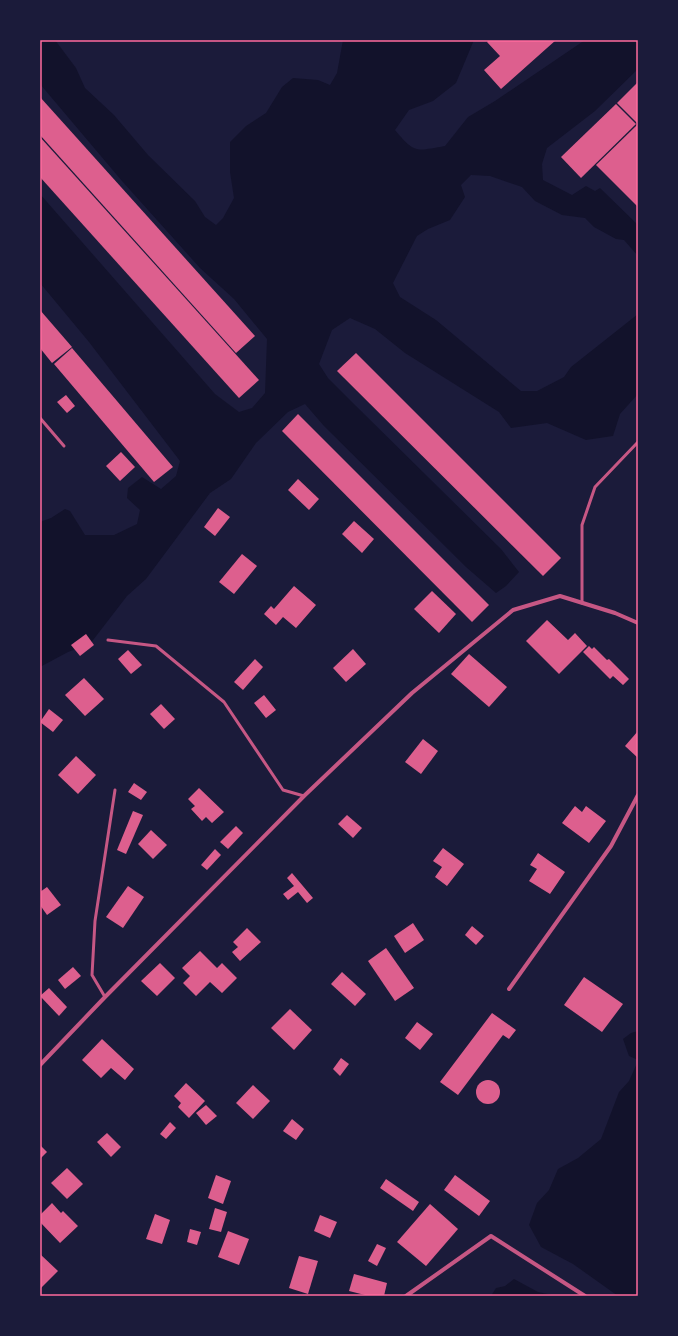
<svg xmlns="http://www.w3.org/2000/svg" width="678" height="1336" font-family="Lato,sans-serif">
	<rect width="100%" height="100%" fill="#1b1b3a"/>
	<g fill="#12122b">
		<path d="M40,40H55L76,68L85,88L114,115L148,155L195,201L205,217L216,225L223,218L234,198L230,172V142L246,126L266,113L282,87L293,78L318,80L330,85L337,73L343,40H474L456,83L433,101L409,110L395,130C415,154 416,151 445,146L468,117L495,101L585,40H638V69L595,111L547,148L542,164L543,180L572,195L586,186L595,191L600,188L638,225V256L624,240L616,239L594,227L585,218L562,215L535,201L522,187L490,176L471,175L461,185L465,197L450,220L428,229L417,236L393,283L400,297L436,320L521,391H537L564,377L571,367L638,314V394L620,414L613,436L586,440L547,423L511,428L499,412L405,353L375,329L350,318L332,330L319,364L328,378L355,405L501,549L519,572L506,586L496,593L466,567L324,426L305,404L288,412L256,443L231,479L210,493L146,579L127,596L90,644L68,652L40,667V522L51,518L65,509L70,511L85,535H114L137,524L140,510L127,498L128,488L142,477L161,489L176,476L180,461L89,342L40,283V194L215,394L239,412L252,408L265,393L267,339L234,299L200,268L122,181L40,84Z"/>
		<polygon points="638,1031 638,1060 629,1056 623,1039 631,1033"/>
		<polygon points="638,1061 638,1296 618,1296 573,1264 541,1247 529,1225 537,1203 549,1190 558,1169 578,1158 601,1139 619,1092 629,1081"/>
		<polygon points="514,1279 538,1292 557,1296 491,1296 496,1288 505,1286"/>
	</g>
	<g fill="#dd5f8e">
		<polygon points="489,40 556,40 501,89 484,70 500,56 487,42"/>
		<polygon points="638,82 638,124 617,103"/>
		<polygon points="40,97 255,336 236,353 40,135"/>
		<polygon points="616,104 636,124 581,178 561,157"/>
		<polygon points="637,125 638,126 638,207 596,165"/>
		<polygon points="40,137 259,380 239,398 40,177"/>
		<polygon points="40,310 72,347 52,363 40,348"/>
		<polygon points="72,348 173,467 154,482 54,364"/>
		<polygon points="356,353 561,558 543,576 337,371"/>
		<polygon points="66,395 75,406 67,413 57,402"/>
		<polygon points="298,414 489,605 472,622 282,431"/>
		<polygon points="121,452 135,467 120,481 106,466"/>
		<polygon points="298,479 319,499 309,510 288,490"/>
		<polygon points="218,508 230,517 215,536 204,527"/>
		<polygon points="354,521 374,539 362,553 342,534"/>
		<polygon points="242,554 257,566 234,594 219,582"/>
		<polygon points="294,586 316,605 296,628 283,617 276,625 264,614 271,606 274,609"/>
		<polygon points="432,591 456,614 439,633 414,609"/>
		<polygon points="547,620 568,640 575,633 587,646 559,674 526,641"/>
		<polygon points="86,634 94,645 80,656 71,645"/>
		<polygon points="589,646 592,649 594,647 607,660 609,659 629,679 623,685 613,676 610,679 583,652"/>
		<polygon points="353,649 366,664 346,682 333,668"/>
		<polygon points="128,650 142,665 131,674 118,659"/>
		<polygon points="469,654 507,687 489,707 451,674"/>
		<polygon points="255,659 263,667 243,690 234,682"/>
		<polygon points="84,678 104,699 85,716 65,695"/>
		<polygon points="264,695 276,710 266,718 254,703"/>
		<polygon points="161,704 175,719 164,729 150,714"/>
		<polygon points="49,709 63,720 53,732 40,722"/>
		<polygon points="638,731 638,758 625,746"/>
		<polygon points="423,739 438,751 421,774 405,762"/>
		<polygon points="76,756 96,775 78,794 58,775"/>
		<polygon points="134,783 147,792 141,800 128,792"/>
		<polygon points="199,788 224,812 212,823 206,817 202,821 191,809 195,806 188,799"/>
		<polygon points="575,806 582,812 586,806 606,821 589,843 562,823"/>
		<polygon points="133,811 143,815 126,854 117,850"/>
		<polygon points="347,815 362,828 353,838 338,824"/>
		<polygon points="236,826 243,833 228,849 220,842"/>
		<polygon points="151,830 167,845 153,859 138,844"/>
		<polygon points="443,848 464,864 447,886 435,877 442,867 433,861"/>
		<polygon points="215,849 221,855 207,870 201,865"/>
		<polygon points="538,853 565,872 550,894 529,881 537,869 530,865"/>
		<polygon points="292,873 313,898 307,903 298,892 288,900 283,894 294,886 287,878"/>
		<polygon points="128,886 144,897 123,928 106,917"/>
		<polygon points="47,887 61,905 47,915 40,905 40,892"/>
		<polygon points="413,923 424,940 405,953 394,936"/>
		<polygon points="472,926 484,936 476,945 465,935"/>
		<polygon points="247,928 261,942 240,961 232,952 238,947 233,942"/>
		<polygon points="386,948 414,988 395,1001 368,961"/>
		<polygon points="200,951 217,968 222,963 237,978 222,993 210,982 196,996 183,983 190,976 182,968"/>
		<polygon points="160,963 175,978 157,996 141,981"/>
		<polygon points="73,967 81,976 65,989 58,980"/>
		<polygon points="342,972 366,994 355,1006 331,984"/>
		<polygon points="584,977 623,1004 602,1032 564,1005"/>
		<polygon points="49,988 67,1007 59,1016 40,996"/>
		<polygon points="290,1009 312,1030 294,1050 271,1028"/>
		<polygon points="492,1013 516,1030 509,1039 503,1035 458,1095 440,1082"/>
		<polygon points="417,1022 433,1034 420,1050 405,1038"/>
		<polygon points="102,1039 134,1069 125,1080 111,1068 101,1078 82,1060"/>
		<polygon points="341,1058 349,1064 340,1076 333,1069"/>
		<circle cx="488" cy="1092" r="12"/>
		<polygon points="186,1083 205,1101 189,1118 178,1107 181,1103 174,1096"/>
		<polygon points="253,1085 270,1101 253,1119 236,1103"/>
		<polygon points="206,1105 217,1116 206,1125 196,1113"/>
		<polygon points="292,1119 304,1129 296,1140 283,1131"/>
		<polygon points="170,1122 176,1128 166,1139 160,1134"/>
		<polygon points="107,1133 121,1147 111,1157 97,1142"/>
		<polygon points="40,1145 47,1152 40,1159"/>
		<polygon points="67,1168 83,1184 67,1199 51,1183"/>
		<polygon points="216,1175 231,1181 223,1204 208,1198"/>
		<polygon points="455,1175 490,1201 479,1216 444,1190"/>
		<polygon points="386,1179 419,1202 413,1211 380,1188"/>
		<polygon points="52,1203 61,1213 63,1211 78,1226 60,1243 40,1222 40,1215"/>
		<polygon points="430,1204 458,1229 426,1266 397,1242"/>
		<polygon points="215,1208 227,1212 221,1232 209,1229"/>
		<polygon points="155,1214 170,1220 162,1244 146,1239"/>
		<polygon points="320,1215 337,1222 330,1238 314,1231"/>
		<polygon points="190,1229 201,1232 197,1245 187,1242"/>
		<polygon points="228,1231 249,1239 239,1265 218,1257"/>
		<polygon points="377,1244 386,1248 377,1266 368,1261"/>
		<polygon points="40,1254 58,1271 40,1289"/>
		<polygon points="299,1256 318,1261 308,1294 289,1288"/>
		<polygon points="354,1274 387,1283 384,1296 369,1296 349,1291"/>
	</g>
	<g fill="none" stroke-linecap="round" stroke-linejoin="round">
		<g stroke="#c65784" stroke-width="3">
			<polyline points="40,418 64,446"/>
			<polyline points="582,603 582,525 595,487 638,442"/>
			<polyline points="108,640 156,646 224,702 283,790 304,796"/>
			<polyline points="105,997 92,975 95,921 115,790"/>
		</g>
		<g stroke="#c65784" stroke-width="4">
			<polyline points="509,989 611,846 638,795"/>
			<polyline points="40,1065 105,997 304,796 412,693 513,610 560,596 615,613 638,623"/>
			<polyline points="406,1296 491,1236 585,1296"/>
		</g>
	</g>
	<rect width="678" height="1336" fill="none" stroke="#1b1b3a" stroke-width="82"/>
	<rect x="41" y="41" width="596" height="1254" fill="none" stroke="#ff6b9d" stroke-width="1.5"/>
</svg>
